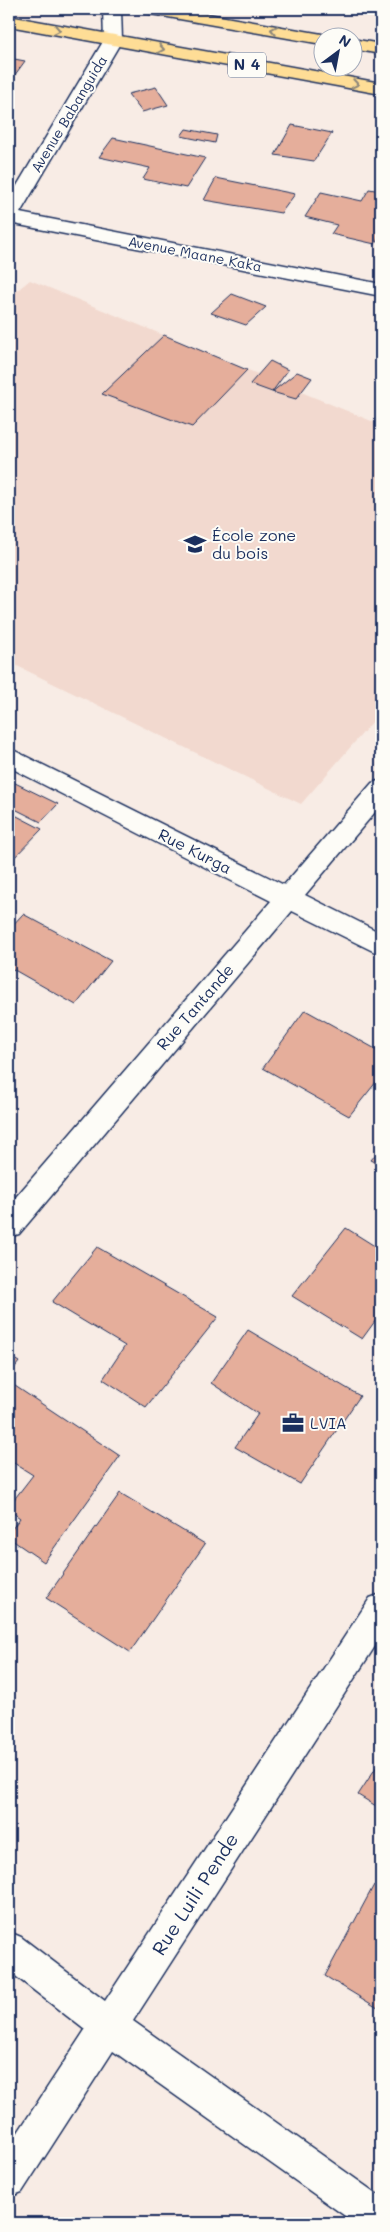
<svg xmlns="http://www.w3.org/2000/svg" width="390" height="2232" font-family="Mali,sans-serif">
	<rect width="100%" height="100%" fill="#f8ece5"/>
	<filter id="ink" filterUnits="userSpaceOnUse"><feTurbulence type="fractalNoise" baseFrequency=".02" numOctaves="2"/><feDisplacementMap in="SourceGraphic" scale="10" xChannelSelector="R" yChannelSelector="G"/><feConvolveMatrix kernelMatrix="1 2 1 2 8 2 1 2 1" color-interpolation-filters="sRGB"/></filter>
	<g filter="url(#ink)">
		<polygon fill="#f2d9cf" points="30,280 381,425 381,712 301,804 9,662 9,297"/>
		<g fill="#e5ae9b" stroke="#1b2f5e">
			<polygon points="9,58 25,61 9,83"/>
			<polygon points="156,87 168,105 142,112 128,94"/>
			<polygon points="292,125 332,133 314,161 275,155"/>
			<polygon points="186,129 217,135 215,143 181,136"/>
			<polygon points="113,138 205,158 186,188 143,179 150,168 99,157"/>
			<polygon points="216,178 295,194 281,213 204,200"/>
			<polygon points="369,189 381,191 381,234 375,244 331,234 337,225 305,217 321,192 362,201"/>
			<polygon points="232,294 266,307 246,325 211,313"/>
			<polygon points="164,335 247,370 192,427 102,394"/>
			<polygon points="270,361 288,370 272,392 250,384"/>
			<polygon points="297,372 312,378 296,399 272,392"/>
			<polygon points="9,780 58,804 41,822 9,806"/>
			<polygon points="15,815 42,829 9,863 9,822"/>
			<polygon points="23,914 111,961 76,1005 9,967 9,929"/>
			<polygon points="305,1010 381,1052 381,1076 349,1116 263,1068"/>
			<polygon points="381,1148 381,1165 371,1160"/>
			<polygon points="346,1228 381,1250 381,1313 362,1339 292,1296"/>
			<polygon points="97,1247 218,1317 146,1407 103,1379 125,1346 52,1302"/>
			<polygon points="248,1330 360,1396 300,1484 235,1447 258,1414 211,1383"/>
			<polygon points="9,1356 19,1362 9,1375"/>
			<polygon points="9,1382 120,1456 44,1562 9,1538 9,1533 20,1518 9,1510 9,1506 33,1475 9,1460"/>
			<polygon points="120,1493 205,1544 130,1652 46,1598"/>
			<polygon points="381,1760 381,1809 358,1795"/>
			<polygon points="374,1885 381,1889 381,2010 325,1976"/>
		</g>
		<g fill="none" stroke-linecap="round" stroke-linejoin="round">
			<g stroke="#1b2f5e" stroke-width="3">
				<g id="minor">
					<polygon points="103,9 121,9 122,40 20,213 381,284 381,296 9,223 9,199 104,40"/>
					<polygon points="9,748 284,885 372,783 381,780 381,805 305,895 381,933 381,955 292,911 19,1234 9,1237 9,1205 271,901 9,767"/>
					<polygon points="381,1594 381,1637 133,2021 381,2197 381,2223 355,2223 113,2051 22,2192 9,2197 9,2146 85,2030 9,1971 9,1932 21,1937 105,2001 370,1598"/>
				</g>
			</g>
			<g stroke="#1b2f5e" stroke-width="3">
				<g id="highway">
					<polygon points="142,9 180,9 322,34 330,38 322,38 322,44 151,14 145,13"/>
					<polygon points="9,16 381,83 381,94 9,26"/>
					<polygon points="352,39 381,44 381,54 352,49"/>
				</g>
			</g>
			<use href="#minor" fill="#fdfcf7" fill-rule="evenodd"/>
			<use href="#highway" fill="#fedd96" fill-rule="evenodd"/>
		</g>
		<defs><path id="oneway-chevron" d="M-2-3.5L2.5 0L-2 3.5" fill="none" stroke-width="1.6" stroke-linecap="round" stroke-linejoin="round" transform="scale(1.25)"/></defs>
		<g stroke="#8c867a">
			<use href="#oneway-chevron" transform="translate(57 30) rotate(11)"/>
			<use href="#oneway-chevron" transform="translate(274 30) rotate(-170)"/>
			<use href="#oneway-chevron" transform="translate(161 49) rotate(10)"/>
			<use href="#oneway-chevron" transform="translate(355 84) rotate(10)"/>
		</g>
	</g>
	<defs>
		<g id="school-bare" transform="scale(1.725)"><path d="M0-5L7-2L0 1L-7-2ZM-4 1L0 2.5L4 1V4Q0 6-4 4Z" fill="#1b2f5e" stroke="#fdfcf7" stroke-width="2.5" paint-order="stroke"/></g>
		<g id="office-bare" transform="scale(1.725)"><path d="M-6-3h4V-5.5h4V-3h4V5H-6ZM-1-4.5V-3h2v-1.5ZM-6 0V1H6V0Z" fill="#1b2f5e" stroke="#fdfcf7" stroke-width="2.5" paint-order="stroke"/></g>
	</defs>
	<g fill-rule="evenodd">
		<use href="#school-bare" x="195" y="544"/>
		<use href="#office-bare" x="293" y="1423"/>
	</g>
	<g text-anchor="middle" stroke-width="4" stroke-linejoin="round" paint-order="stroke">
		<g font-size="14" fill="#1b2f5e" stroke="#fdfcf7">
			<text transform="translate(69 114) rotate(-59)" y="5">Avenue Babanguida</text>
			<text transform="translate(195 254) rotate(11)" y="5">Avenue Maane Kaka</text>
		</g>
		<rect fill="#fdfcf7" stroke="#5f6c8c" stroke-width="1" x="228" y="52.5" width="38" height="25" rx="4"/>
		<g font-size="15" font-weight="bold" fill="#1b2f5e">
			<text x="247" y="70">N 4</text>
		</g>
		<g font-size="16" fill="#1b2f5e" stroke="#fdfcf7" text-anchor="start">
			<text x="212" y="541">École zone<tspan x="212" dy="18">du bois</tspan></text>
			<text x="310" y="1429">LVIA</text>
		</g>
		<g font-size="16" fill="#1b2f5e" stroke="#fdfcf7">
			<text transform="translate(195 851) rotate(27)" y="6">Rue Kurga</text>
			<text transform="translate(195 1007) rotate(-49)" y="6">Rue Tantande</text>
		</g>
		<g font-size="19" fill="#1b2f5e" stroke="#fdfcf7">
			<text transform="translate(195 1894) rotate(-57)" y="7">Rue Luili Pende</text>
		</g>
	</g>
	<rect width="390" height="2232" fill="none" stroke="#fdfcf7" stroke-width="30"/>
	<rect x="15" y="15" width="360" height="2202" fill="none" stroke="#1b2f5e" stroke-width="2" filter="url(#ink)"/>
	<g transform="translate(338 52) rotate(32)"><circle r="24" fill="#fdfcf7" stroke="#a3aaba"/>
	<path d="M0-4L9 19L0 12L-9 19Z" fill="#1b2f5e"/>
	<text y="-8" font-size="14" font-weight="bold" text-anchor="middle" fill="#1b2f5e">N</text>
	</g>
</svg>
